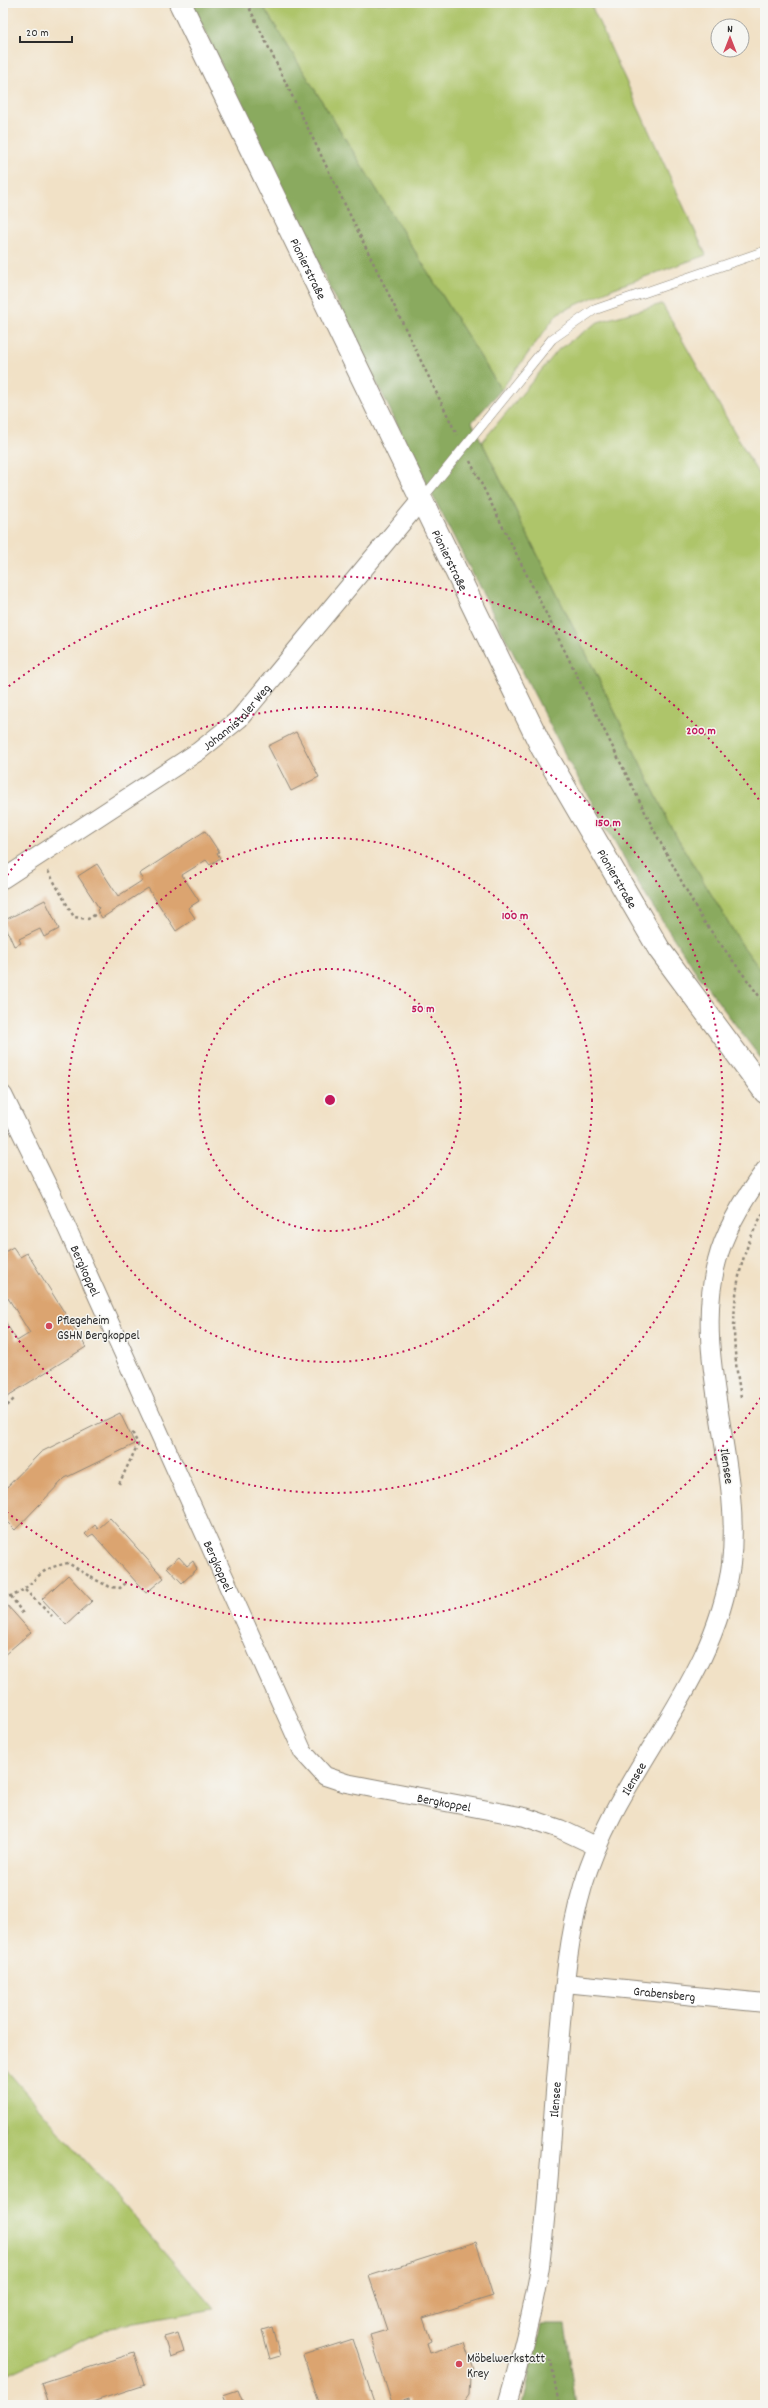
<svg xmlns="http://www.w3.org/2000/svg" width="768" height="2408" font-family="Dekko,sans-serif">
	<rect width="100%" height="100%" fill="#f6f6f2"/>
	<filter id="ink" filterUnits="userSpaceOnUse"><feTurbulence type="fractalNoise" baseFrequency=".025" numOctaves="2"/><feDisplacementMap in="SourceGraphic" scale="8" xChannelSelector="R" yChannelSelector="G"/><feConvolveMatrix kernelMatrix="1 2 1 2 8 2 1 2 1" color-interpolation-filters="sRGB"/></filter>
	<filter id="wash" filterUnits="userSpaceOnUse"><feTurbulence type="fractalNoise" baseFrequency=".012" numOctaves="4" result="noise"/><feDisplacementMap in="SourceGraphic" scale="16" xChannelSelector="R" yChannelSelector="G"/><feGaussianBlur stdDeviation="0.9" result="paint"/><feColorMatrix in="noise" values="0 0 0 0 0 0 0 0 0 0 0 0 0 0 0 0 0 1.4 0 .05"/><feComposite in="paint" operator="in"/></filter>
	<g filter="url(#wash)">
		<rect width="100%" height="100%" fill="#f1e1c6"/>
		<g fill="#aec56a" stroke="#6c784a">
			<polygon points="261,3 590,3 706,255 614,288 558,313 501,390"/>
			<polygon points="662,304 765,486 765,976 742,945 677,838 482,442 559,349 598,322"/>
			<polygon points="3,2066 214,2309 111,2327 3,2377"/>
		</g>
		<g fill="#8aaa5e" stroke="#5a6a44">
			<polygon points="191,3 261,3 501,390 472,422 677,838 742,945 765,976 765,1064 698,975 649,901 571,766 419,469"/>
			<polygon points="541,2325 565,2325 577,2405 523,2405"/>
		</g>
		<polygon fill="#54afd2" stroke="#406d7e" points="261,3 279,3 264,9"/>
		<g id="blocks">
			<g fill="#dba46f">
				<polygon points="296,732 319,777 291,791 268,746"/>
				<polygon points="205,831 219,852 217,853 220,858 210,865 206,860 182,875 199,901 188,908 195,918 176,931 148,888 102,918 97,910 99,908 78,876 97,864 118,896 143,880 139,874"/>
				<polygon points="45,900 59,929 44,937 40,929 19,939 21,943 14,946 3,921"/>
				<polygon points="13,1247 20,1257 27,1253 86,1347 3,1399 3,1318 17,1341 30,1333 8,1298 3,1301 3,1253"/>
				<polygon points="120,1413 135,1444 65,1478 15,1530 3,1518 3,1491 41,1452"/>
				<polygon points="110,1518 164,1578 146,1593 93,1534 88,1537 85,1534 95,1525 98,1529"/>
				<polygon points="179,1557 187,1566 193,1561 197,1569 182,1583 167,1567"/>
				<polygon points="68,1575 92,1601 66,1625 42,1599"/>
				<polygon points="6,1604 31,1632 3,1656 3,1606"/>
				<polygon points="476,2242 493,2296 423,2318 431,2341 427,2343 430,2353 464,2342 475,2375 470,2377 469,2395 462,2405 412,2405 410,2398 392,2404 370,2335 387,2330 369,2276"/>
				<polygon points="272,2327 280,2356 270,2359 262,2330"/>
				<polygon points="178,2333 184,2352 170,2357 164,2337"/>
				<polygon points="353,2339 375,2405 320,2405 303,2355"/>
				<polygon points="134,2353 144,2385 83,2405 48,2405 41,2383"/>
				<polygon points="238,2390 244,2405 218,2405 226,2402 223,2395"/>
			</g>
		</g>
	</g>
	<g filter="url(#ink)">
		<use href="#blocks" fill-opacity="0" stroke="#8e8678" stroke-width="1"/>
		<g fill="none" stroke-linecap="round" stroke-linejoin="round">
			<g stroke="#8e8678" stroke-width="10">
				<polyline id="service" points="422,499 552,339 594,310 765,251"/>
			</g>
			<g stroke="#8e8678" stroke-width="20">
				<g id="minor">
					<path id="s1" d="M3,879L199,751L239,719L421,500"/>
					<path id="s2" d="M3,1095L53,1197L303,1752L325,1776L346,1783L525,1817L560,1829L596,1846"/>
					<path id="s3" d="M565,1983L765,2003"/>
					<path id="s4" d="M507,2405C520,2360 533,2313 540,2266C548,2204 551,2141 556,2079C562,2017 565,1946 583,1886C616,1772 716,1684 731,1564C743,1465 691,1357 717,1261C725,1229 746,1196 765,1170"/>
				</g>
			</g>
			<g stroke="#8e8678" stroke-width="24">
				<g id="tertiary">
					<path id="s5" d="M180,3L542,748L659,949L765,1092"/>
				</g>
			</g>
			<g stroke="#8e8678" stroke-width="2.5" stroke-dasharray="3 3" stroke-linecap="butt">
				<polyline points="247,3 457,435"/>
				<polyline points="470,461 658,838 702,919 765,1004"/>
				<polyline points="48,871 74,917 88,919 98,913"/>
				<path d="M741,1397C729,1332 730,1267 765,1210"/>
				<polyline points="3,1410 14,1399"/>
				<polyline points="119,1484 138,1444 131,1430"/>
				<polyline points="25,1590 52,1616"/>
				<polyline points="11,1596 23,1614"/>
				<path d="M3,1597C22,1596 28,1584 42,1573C50,1567 59,1565 68,1563L94,1579L110,1587L120,1588L127,1582"/>
				<polyline points="540,2351 551,2361 559,2405"/>
			</g>
			<use href="#service" stroke="#fff" stroke-width="9"/>
			<use href="#minor" stroke="#fff" stroke-width="18"/>
			<use href="#tertiary" stroke="#fff" stroke-width="22"/>
		</g>
	</g>
	<g fill="none" stroke="#c2185b" stroke-width="2" stroke-dasharray="2 4">
		<circle cx="330" cy="1100" r="131"/>
		<circle cx="330" cy="1100" r="262"/>
		<path d="M4 880A393 393 0 1 1 4 1320"/>
		<path d="M764 1393A524 524 0 0 1 4 1510M4 690A524 524 0 0 1 764 807"/>
	</g>
	<g fill="#d1495b" stroke="#f6f6f2" stroke-width="1.5">
		<circle cx="49" cy="1326" r="4"/>
		<circle cx="459" cy="2364" r="4"/>
	</g>
	<g text-anchor="middle" stroke-width="3" stroke-linejoin="round" paint-order="stroke">
		<g font-size="13" fill="#2b2b2b" stroke="#f6f6f2">
			<text dy="5" stroke="none"><textPath href="#s5" startOffset="295">Pionierstraße</textPath></text>
			<text dy="5" stroke="none"><textPath href="#s5" startOffset="619">Pionierstraße</textPath></text>
			<text dy="5" stroke="none"><textPath href="#s1" startOffset="285">Johannistaler Weg</textPath></text>
			<text dy="5" stroke="none"><textPath href="#s5" startOffset="979">Pionierstraße</textPath></text>
			<text dy="5" stroke="none"><textPath href="#s2" startOffset="194">Bergkoppel</textPath></text>
			<text transform="translate(728 1466) rotate(82)" y="5">Ilensee</text>
			<text dy="5" stroke="none"><textPath href="#s2" startOffset="518">Bergkoppel</textPath></text>
			<text dy="5" stroke="none"><textPath href="#s4" startOffset="645">Ilensee</textPath></text>
			<text dy="5" stroke="none"><textPath href="#s2" startOffset="877">Bergkoppel</textPath></text>
			<text dy="5" stroke="none"><textPath href="#s3" startOffset="100">Grabensberg</textPath></text>
			<text dy="5" stroke="none"><textPath href="#s4" startOffset="310">Ilensee</textPath></text>
		</g>
		<g font-size="13" fill="#2b2b2b" stroke="#f6f6f2" text-anchor="start">
			<text x="57" y="1324">Pflegeheim<tspan x="57" dy="15">GSHN Bergkoppel</tspan></text>
			<text x="467" y="2362">Möbelwerkstatt<tspan x="467" dy="15">Krey</tspan></text>
		</g>
	</g>
	<circle cx="330" cy="1100" r="6" fill="#c2185b" stroke="#f6f6f2" stroke-width="2"/>
	<g font-size="12" text-anchor="middle" font-weight="bold" fill="#c2185b" stroke="#f6f6f2" stroke-width="3" stroke-linejoin="round" paint-order="stroke">
		<text x="701" y="734">200 m</text>
		<text x="608" y="826">150 m</text>
		<text x="515" y="919">100 m</text>
		<text x="423" y="1012">50 m</text>
	</g>
	<rect width="768" height="2408" fill="none" stroke="#f6f6f2" stroke-width="16"/>
	<g transform="translate(730 38)"><circle r="19" fill="#f6f6f2" stroke="#a5a5a2"/>
	<path d="M0-3L7 15L0 10L-7 15Z" fill="#d1495b"/>
	<text y="-6" font-size="11" font-weight="bold" text-anchor="middle" fill="#2b2b2b">N</text>
	</g>
	<path d="M20 36v6h52v-6" fill="none" stroke="#2b2b2b" stroke-width="2"/>
	<text x="26" y="36" font-size="12" fill="#2b2b2b" stroke="#f6f6f2" stroke-width="3" paint-order="stroke">20 m</text>
</svg>
